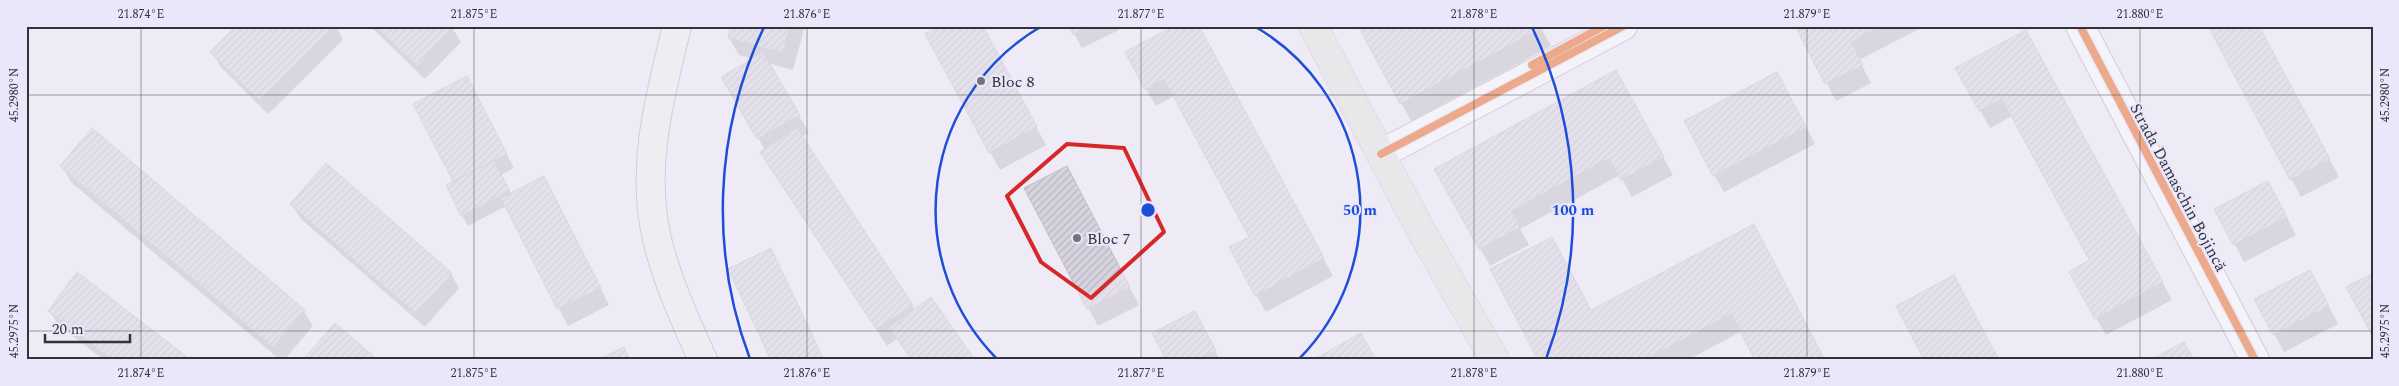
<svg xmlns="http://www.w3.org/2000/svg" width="2399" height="386" font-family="Spectral,serif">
	<defs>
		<pattern id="building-hatch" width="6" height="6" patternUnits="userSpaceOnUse" patternTransform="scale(1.25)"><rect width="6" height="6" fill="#d7d4e0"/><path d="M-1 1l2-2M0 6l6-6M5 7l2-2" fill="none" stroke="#b9b6c1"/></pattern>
	</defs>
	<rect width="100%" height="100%" fill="#eeebf6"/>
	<g fill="#0003">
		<polygon points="238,26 336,26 343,40 268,114 220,66 212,52"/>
		<polygon points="370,26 451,26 461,42 425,79"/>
		<polygon points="732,26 805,26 793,70 768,63 809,133 801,137 915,310 974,360 911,360 897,339 887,346 772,169 765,150 723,77 754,59 739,55 729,38"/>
		<polygon points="982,26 1046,145 1000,170 926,35"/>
		<polygon points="1070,26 1117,26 1119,30 1082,48"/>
		<polygon points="1540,26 1551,46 1411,121 1401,103"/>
		<polygon points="1797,26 1925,26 1859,60 1871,83 1836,101"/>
		<polygon points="2210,26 2259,26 2339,177 2301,197"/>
		<polygon points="1203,35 1333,276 1266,312 1256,295 1250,237 1174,96 1156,106 1146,89"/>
		<polygon points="2036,49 2172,300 2106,335 2096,318 2091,261 2012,116 1990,128 1957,69"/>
		<polygon points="1626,89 1673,175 1632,197 1620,175 1520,229 1529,245 1490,266 1436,170"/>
		<polygon points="474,91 514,168 501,175 511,194 544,177 609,305 568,326 506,206 468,226 462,215 454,182 414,104"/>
		<polygon points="1787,91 1815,144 1724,192 1714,175"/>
		<polygon points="62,166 304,311 313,326 284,360 280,360 71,182"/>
		<polygon points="1076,185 1139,305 1098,326 1025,189"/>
		<polygon points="2278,200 2296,235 2244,262 2216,209"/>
		<polygon points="292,204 451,274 459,288 425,327 300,218"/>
		<polygon points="1753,226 1742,331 1688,360 1540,360 1591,311"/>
		<polygon points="2320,289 2338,324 2284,352 2256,300"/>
		<polygon points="50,311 189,360 104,360 58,325"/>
		<polygon points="1200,323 1220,360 1167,360"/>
	</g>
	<g fill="url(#building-hatch)" stroke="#c0bec7">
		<polygon points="236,26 335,26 260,101 210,52"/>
		<polygon points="375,26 453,26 454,27 417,66"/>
		<polygon points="731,26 790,26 783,53 728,38"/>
		<polygon points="939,26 983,26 1037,127 989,153 925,34"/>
		<polygon points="1069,26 1091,26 1073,35"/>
		<polygon points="1174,26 1199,26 1324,258 1255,296 1229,247 1249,237 1164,79 1145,90 1125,52"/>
		<polygon points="1358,26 1541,26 1542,28 1400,104"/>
		<polygon points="1795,26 1881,26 1851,42 1863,65 1825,84"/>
		<polygon points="2208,26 2259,26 2330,159 2290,180"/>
		<polygon points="2026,30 2163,282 2095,319 2069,272 2089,260 2002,99 1979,111 1955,68"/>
		<polygon points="763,52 800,115 757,139 721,77"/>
		<polygon points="1616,70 1664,157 1621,180 1609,158 1511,211 1520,227 1479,249 1434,169"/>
		<polygon points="1777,72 1806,127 1713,176 1684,121"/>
		<polygon points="467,76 507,154 453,181 413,104"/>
		<polygon points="92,128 305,310 273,347 60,166"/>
		<polygon points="797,128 913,305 876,329 760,152"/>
		<polygon points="494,161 510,191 461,216 446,185"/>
		<polygon points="326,163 452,273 416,314 290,204"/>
		<polygon points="1067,166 1130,287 1087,309 1024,188"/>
		<polygon points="544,176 601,288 557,309 501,198"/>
		<polygon points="2268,181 2287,217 2233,245 2214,209"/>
		<polygon points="1754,224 1825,360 1755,360 1731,314 1645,360 1538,360 1490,269 1552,237 1591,310"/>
		<polygon points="771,248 824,360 771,360 728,269"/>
		<polygon points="2310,270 2329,306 2273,335 2254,299"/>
		<polygon points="77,272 191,360 112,360 48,311"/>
		<polygon points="2373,273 2373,337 2346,287"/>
		<polygon points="1954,275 1999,360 1924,360 1896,306"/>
		<polygon points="931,297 975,360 912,360 889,327"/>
		<polygon points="1195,311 1216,350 1198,360 1166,360 1152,333"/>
		<polygon points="335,323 378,360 303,360"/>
		<polygon points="1361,333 1376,360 1313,360"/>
		<polygon points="2184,342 2194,360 2150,360"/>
		<polygon points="624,347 630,360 598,360"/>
	</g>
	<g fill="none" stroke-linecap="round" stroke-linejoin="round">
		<g stroke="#abaab1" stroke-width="30">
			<g id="minor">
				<polyline points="2080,26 2255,360"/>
				<polyline points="1381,154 1623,26"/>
			</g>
		</g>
		<g stroke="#abaab1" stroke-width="30">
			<path id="secondary" d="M677,26C660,96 640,167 657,239C667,281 685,320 703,360"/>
		</g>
		<g stroke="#c8c7cd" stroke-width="30">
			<polyline id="primary" points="1313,26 1418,225 1495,360"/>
		</g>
		<use href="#minor" stroke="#fcfcfe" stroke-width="28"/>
		<use href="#secondary" stroke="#f0eeed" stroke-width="28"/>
		<use href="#primary" stroke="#e2e2dc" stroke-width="28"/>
		<g stroke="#eae7fb" stroke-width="11">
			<g id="cycleway">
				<polyline points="2080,26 2255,360"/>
				<polyline points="1532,65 1604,26"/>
				<polyline points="1381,154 1623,26"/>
			</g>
		</g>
		<use href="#cycleway" stroke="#e8590c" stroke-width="8"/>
	</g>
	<path d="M0 0H2399V386H0ZM1067,144L1124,148L1164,232L1091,298L1041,262L1007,196Z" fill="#eeebf6" fill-opacity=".55" fill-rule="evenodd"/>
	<path fill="none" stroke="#d62828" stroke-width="4" stroke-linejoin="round" d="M1067,144L1124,148L1164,232L1091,298L1041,262L1007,196Z"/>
	<path fill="none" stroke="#33323a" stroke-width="1" stroke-opacity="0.45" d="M141,26V360M474,26V360M807,26V360M1141,26V360M1474,26V360M1807,26V360M2140,26V360M26,95H2373M26,331H2373"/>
	<g fill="none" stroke="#1d4ed8" stroke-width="2.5">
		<path d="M997 359A212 212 0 0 1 1042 26M1254 26A212 212 0 0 1 1299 359"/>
		<path d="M750 359A425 425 0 0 1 764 27M1532 27A425 425 0 0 1 1546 359"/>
	</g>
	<g fill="#74737c" stroke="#eae7fb" stroke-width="2">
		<circle cx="981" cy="81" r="5"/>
		<circle cx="1077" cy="238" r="5"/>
	</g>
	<g text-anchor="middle" stroke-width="4" stroke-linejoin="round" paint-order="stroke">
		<g font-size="16" fill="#33323a" stroke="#eae7fb" text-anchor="start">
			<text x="991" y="87">Bloc 8</text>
			<text x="1087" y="244">Bloc 7</text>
		</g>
		<g font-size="16" fill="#33323a" stroke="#eae7fb">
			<text transform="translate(2179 187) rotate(62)" y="6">Strada Damaschin Bojincă</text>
		</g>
	</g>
	<circle cx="1148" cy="210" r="8" fill="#1d4ed8" stroke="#eae7fb" stroke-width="2.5"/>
	<g font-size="15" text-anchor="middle" font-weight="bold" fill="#1d4ed8" stroke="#eae7fb" stroke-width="4" stroke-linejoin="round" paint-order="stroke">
		<text x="1360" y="215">50 m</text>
		<text x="1573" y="215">100 m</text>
	</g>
	<rect width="2399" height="386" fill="none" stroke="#eae7fb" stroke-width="55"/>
	<path d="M45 334v8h85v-8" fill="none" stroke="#33323a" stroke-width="2.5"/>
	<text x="52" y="334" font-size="15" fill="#33323a" stroke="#eae7fb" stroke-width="4" paint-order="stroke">20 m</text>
	<rect x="28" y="28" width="2344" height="330" fill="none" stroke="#33323a" stroke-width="2"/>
	<g font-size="12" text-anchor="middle" fill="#33323a">
		<text x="141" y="18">21.874°E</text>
		<text x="474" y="18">21.875°E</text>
		<text x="807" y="18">21.876°E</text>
		<text x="1141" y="18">21.877°E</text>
		<text x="1474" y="18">21.878°E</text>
		<text x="1807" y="18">21.879°E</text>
		<text x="2140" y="18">21.880°E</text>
		<text transform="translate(14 95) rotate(-90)" y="4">45.2980°N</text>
		<text transform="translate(2385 95) rotate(-90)" y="4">45.2980°N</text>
		<text transform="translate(14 331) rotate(-90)" y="4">45.2975°N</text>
		<text transform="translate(2385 331) rotate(-90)" y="4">45.2975°N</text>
		<text x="141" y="377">21.874°E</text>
		<text x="474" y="377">21.875°E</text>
		<text x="807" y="377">21.876°E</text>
		<text x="1141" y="377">21.877°E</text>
		<text x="1474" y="377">21.878°E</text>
		<text x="1807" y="377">21.879°E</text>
		<text x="2140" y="377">21.880°E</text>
	</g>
</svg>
